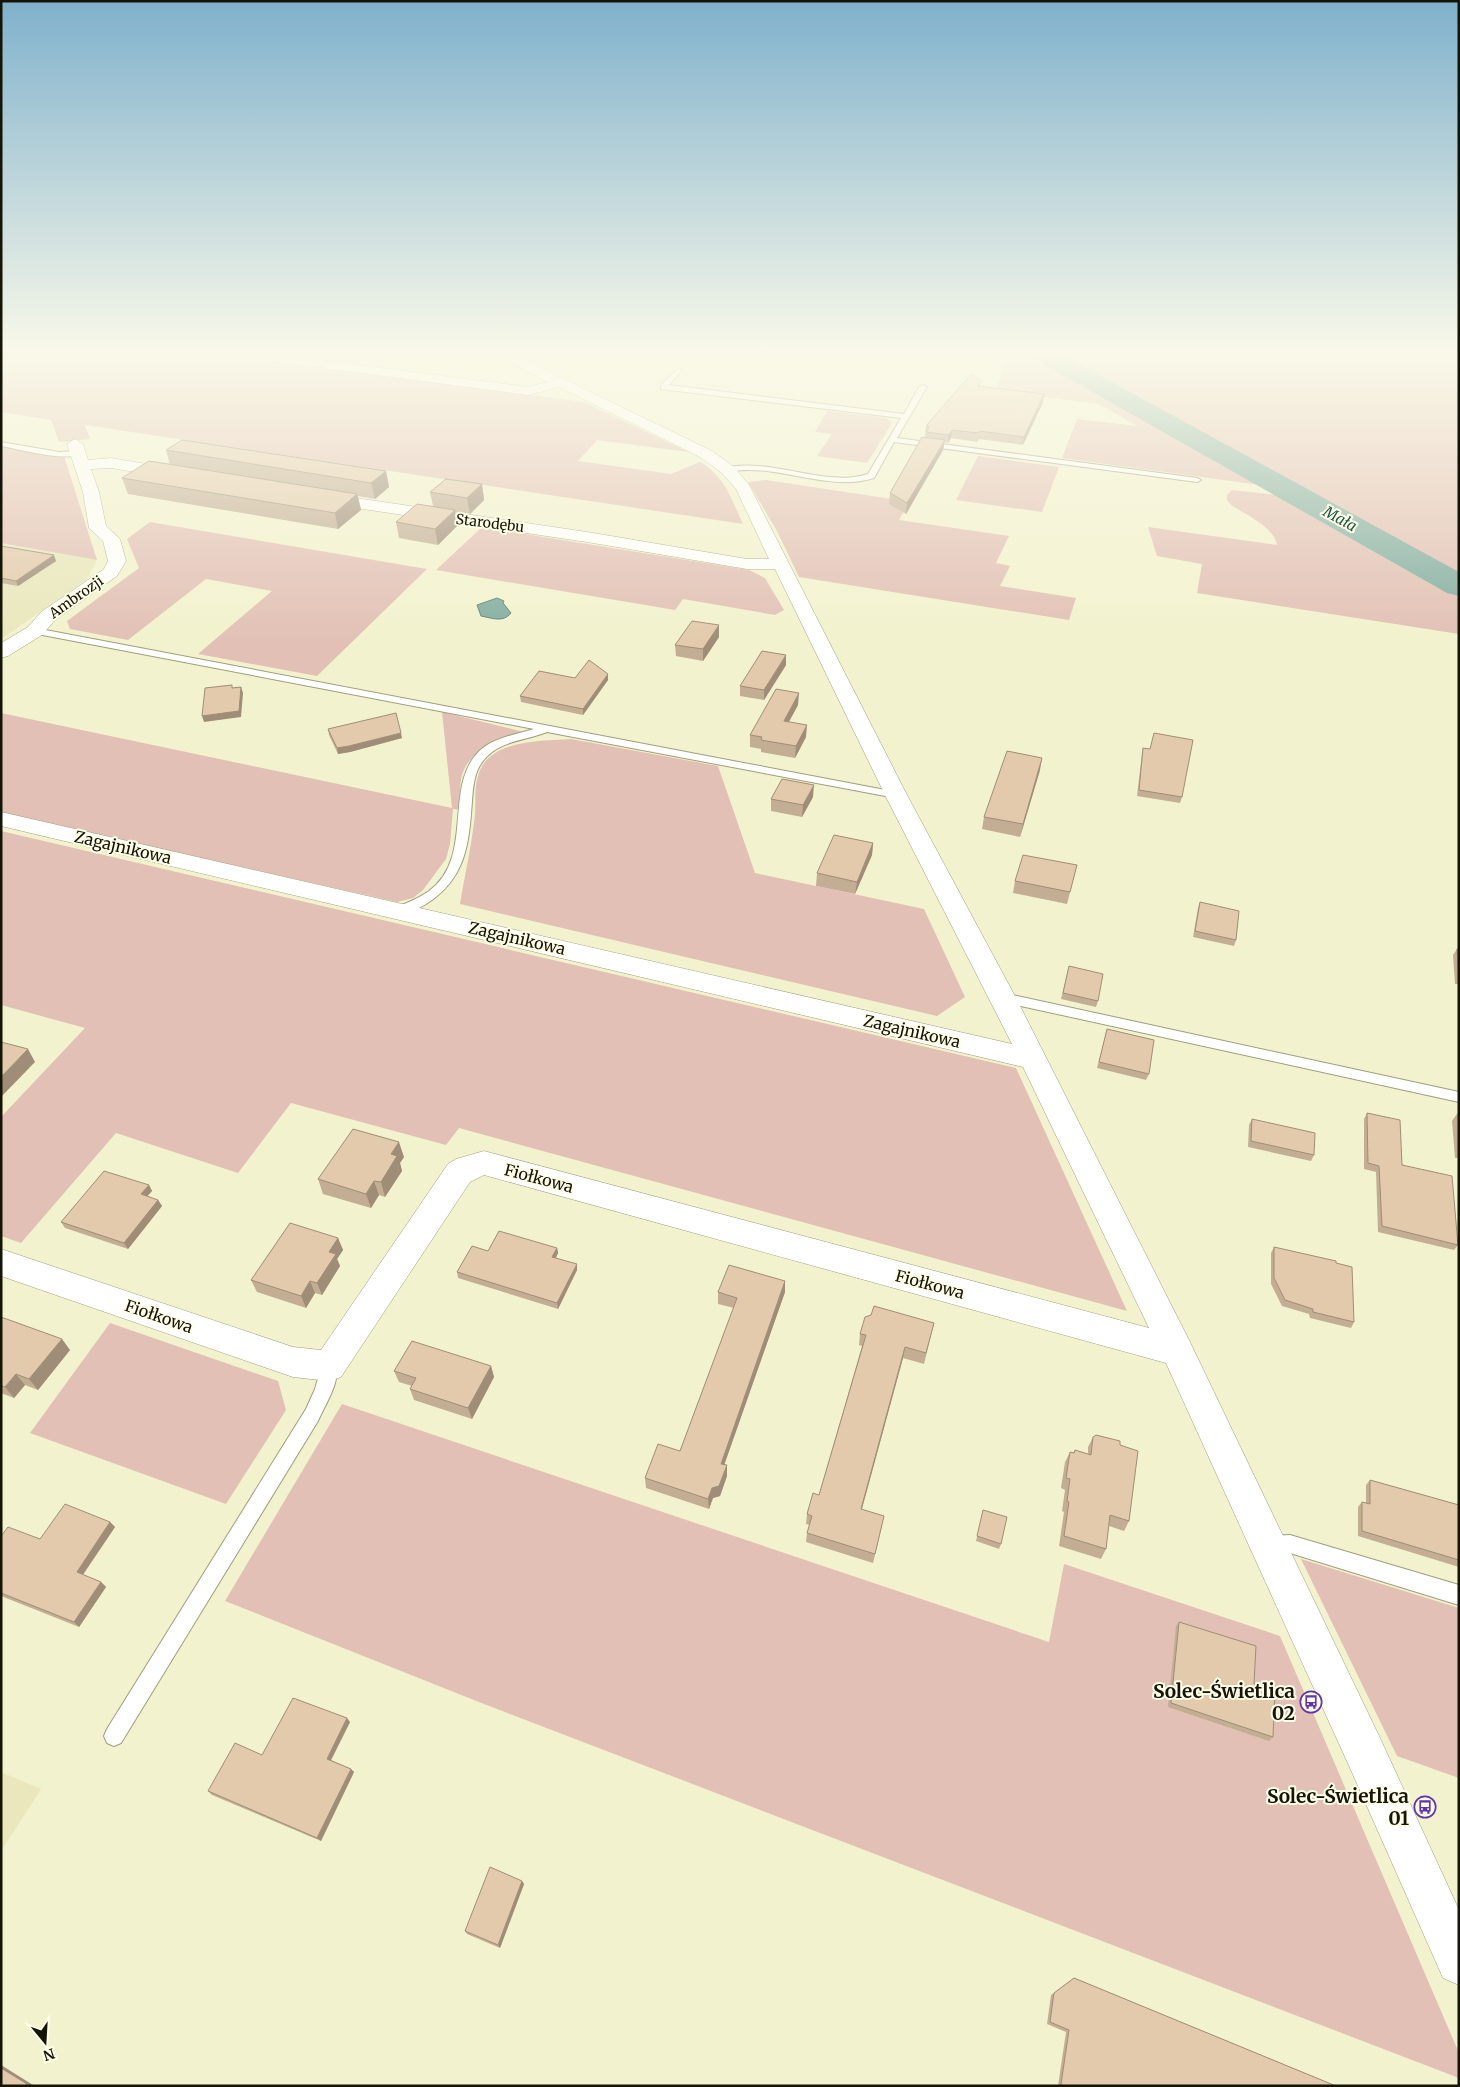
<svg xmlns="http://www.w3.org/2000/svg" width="1460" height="2087" font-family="Merriweather,serif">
	<rect width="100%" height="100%" fill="#f3f2ce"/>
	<g fill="#e9e7bb">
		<polygon points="1,543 97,560 87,579 1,639"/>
		<polygon points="1,1772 41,1789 1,1851"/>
	</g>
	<g fill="#e2c0b5">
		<path d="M1,351H206L584,402L688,452L597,440L578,461L671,474L700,462C724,475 732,500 743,524L85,425L90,439L59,442L51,420L1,412Z"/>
		<path d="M976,351H1459V634L1197,593L1202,564L1157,556L1148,527L1277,545C1274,527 1246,515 1231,505L1227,500V495L1232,490L1277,495L1260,485L1062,458L1077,419L1137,426L1099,404L997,391L1005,354Z"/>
		<polygon points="827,411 886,418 892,423 867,463 817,456 832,434 815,432"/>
		<polygon points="1,446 64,456 97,560 1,543"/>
		<polygon points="978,456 1059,467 1042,512 956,500"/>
		<polygon points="766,480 892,499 908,504 899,520 1009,536 996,563 1010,566 1000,586 1076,598 1069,620 799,577 777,531 748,482"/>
		<polygon points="150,522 427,569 317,676 198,654 272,591 206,579 128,640 70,629 67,621 139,568 127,539"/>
		<polygon points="482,527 749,570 765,578 784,610 775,615 683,599 675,610 436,570"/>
		<path d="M442,712L524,732C502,741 469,749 462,775C459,785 461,800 461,810L453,809L450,844L446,859L423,890L413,898L397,902L1,813V713L452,808Z"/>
		<path d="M571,739L718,766L755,873L924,909L965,997L937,1016L460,904C465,874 472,844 475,814C476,801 474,788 478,776C488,739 541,741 571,739Z"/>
		<polygon points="1,831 1016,1068 1127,1311 459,1128 446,1145 291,1103 238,1173 116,1133 21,1243 1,1236 1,1117 85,1028 1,1005"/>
		<polygon points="110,1323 278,1381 286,1410 226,1504 30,1433"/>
		<polygon points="342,1404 1049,1642 1064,1564 1280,1636 1459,2053 1459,2078 484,1704 225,1601"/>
		<polygon points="1301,1559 1459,1608 1459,1778 1397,1756"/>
	</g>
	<path fill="#83ada1" stroke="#627f73" d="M497,598L504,601L503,603L511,613C503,623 492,618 481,616L477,605Z"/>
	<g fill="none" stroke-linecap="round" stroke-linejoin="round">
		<polyline stroke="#627f73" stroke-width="5" points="993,351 1049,357"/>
		<polygon fill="#83ada1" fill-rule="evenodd" points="1026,351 1055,351 1459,572 1459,596 1447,593 1029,356"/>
		<g stroke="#9f9e7c" stroke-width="2">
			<g id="lane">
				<path d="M679,368L682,370L669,385L904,414L919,387L923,385L927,387L897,438L1197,478L1201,480L1197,482L894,442L874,478C826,493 776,462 728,472H725V468C772,457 825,488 868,474L901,418L661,389V385Z"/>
				<path d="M1,442L59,452L78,451L82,453C67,463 19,449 1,446Z"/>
				<path d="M35,628L896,792L902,795L896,798L547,732C525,741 499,740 483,761C474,772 473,788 472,801C469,844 466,879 426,904C418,909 404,916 395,914L393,911L395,908C406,903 418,899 429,891C477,856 440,781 484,747C498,737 518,734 534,729L32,633L30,631Z"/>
				<polygon points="1003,993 1459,1092 1459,1102 998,1001 996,998"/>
				<path d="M329,1358L335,1361C343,1378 325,1405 318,1421L121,1743L114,1746L107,1743L104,1736L107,1729L306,1409L315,1389L323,1361Z"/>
				<polygon points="1290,1535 1459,1585 1459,1605 1290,1553 1270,1554 1263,1552 1261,1545 1263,1538 1270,1536"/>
			</g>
		</g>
		<g stroke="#9f9e7c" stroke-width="1">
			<g id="street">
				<polygon points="218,351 253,351 528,387 548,382 489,351 506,351 712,451 734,467 749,485 907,795 1016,998 1189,1340 1380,1738 1459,1910 1459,1985 1443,1978 1350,1768 1166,1363 484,1175 470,1182 341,1377 329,1381 293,1377 1,1276 1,1249 293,1347 321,1350 448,1164 456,1159 484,1151 1149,1328 1023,1067 1,826 1,812 1012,1044 885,795 775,569 747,569 587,542 322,503 316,501 314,498 316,495 322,493 587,532 747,559 769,559 736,489 722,473 700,457 559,387 528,395 225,355"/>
				<polygon points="75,439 83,444 88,460 111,458 176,469 184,474 176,479 111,468 91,469 99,492 106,526 120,539 126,561 117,576 55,620 42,635 8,656 1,658 1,643 28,627 41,612 104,569 108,561 103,541 89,528 83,492 67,444"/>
			</g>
		</g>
		<use href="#lane" fill="#fff" fill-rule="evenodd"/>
		<use href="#street" fill="#fff" fill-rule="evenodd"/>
	</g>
	<g fill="#c3ae94">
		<polygon points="981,381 980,386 1044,394 1043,402 1023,445 979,439 977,442 951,438 948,443 944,442 943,450 906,514 889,504 890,493 925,438 926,426"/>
		<polygon points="166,450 386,471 389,487 375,499 358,496 361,510 338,529 128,494 122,478 170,465"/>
		<polygon points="482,484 484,500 470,514 455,512 457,526 438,545 399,538 396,522 433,506 430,492"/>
		<polygon points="1,546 56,561 18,586 1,583"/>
		<polygon points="719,625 719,637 703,661 676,656 675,645"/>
		<polygon points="786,665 764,700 740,696 740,686"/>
		<polygon points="575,678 608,680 583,715 521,702 520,696"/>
		<polygon points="798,705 789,722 806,737 795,758 761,752 761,749 750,747 750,735"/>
		<polygon points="328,729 402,738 350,752 338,754 329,735"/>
		<polygon points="1143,748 1182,797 1180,803 1137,796 1142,754"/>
		<polygon points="1040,770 1020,837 982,829 984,817"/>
		<polygon points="813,797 802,817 771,811 771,799"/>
		<polygon points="873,843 872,855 855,894 816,886 817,873"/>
		<polygon points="1077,865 1067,904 1013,893 1015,881"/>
		<polygon points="1200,902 1236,940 1234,946 1193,937 1198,908"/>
		<polygon points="1457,949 1459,949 1459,984 1455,984 1453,955"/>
		<polygon points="1069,966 1098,1001 1096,1007 1061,999"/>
		<polygon points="1107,1029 1149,1074 1146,1080 1097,1068"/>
		<polygon points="1459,1111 1459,1158 1455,1158 1452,1121"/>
		<polygon points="1367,1113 1458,1245 1454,1250 1378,1232 1376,1172 1364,1169 1364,1119"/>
		<polygon points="1252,1119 1314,1155 1311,1161 1248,1147 1249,1125"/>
		<polygon points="404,1157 400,1163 402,1171 385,1197 379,1195 371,1208 323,1194 318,1179"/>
		<polygon points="149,1185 152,1191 147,1196 158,1200 162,1206 128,1249 65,1228 61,1222"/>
		<polygon points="338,1238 343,1250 337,1259 340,1266 322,1295 315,1293 306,1308 257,1292 251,1280"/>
		<polygon points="1274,1247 1354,1322 1351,1328 1310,1318 1309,1314 1282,1306 1271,1284 1271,1253"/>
		<polygon points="557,1248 558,1253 556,1258 577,1270 558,1309 458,1278 457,1272 488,1251"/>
		<polygon points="785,1281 785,1292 724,1465 727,1465 727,1476 720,1496 713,1498 709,1509 646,1488 645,1478 680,1451 734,1308 718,1304 718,1292"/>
		<polygon points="1,1317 70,1350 38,1390 25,1385 14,1398 1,1393"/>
		<polygon points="934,1323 924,1364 903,1358 862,1509 882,1526 873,1563 806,1542 807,1533 810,1525 806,1524 807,1514 819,1495 862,1346 859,1345 860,1334"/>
		<polygon points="491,1366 494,1377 472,1419 414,1400 410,1389 412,1386 399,1382 394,1371"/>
		<polygon points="1093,1437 1120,1445 1129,1521 1124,1531 1109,1526 1106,1549 1101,1559 1059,1546 1064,1512 1062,1511 1065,1490 1061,1488 1065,1462 1070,1452 1073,1453 1075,1450 1088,1454 1088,1447"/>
		<polygon points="1370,1480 1459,1505 1459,1567 1358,1536 1358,1507 1362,1502 1366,1503 1366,1485"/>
		<polygon points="983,1510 1001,1544 999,1549 976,1541"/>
		<polygon points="110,1522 115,1527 83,1575 101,1582 106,1587 79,1627 1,1596 1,1536 40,1539"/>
		<polygon points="1179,1622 1254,1684 1273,1737 1269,1741 1168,1707 1176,1626"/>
		<polygon points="350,1722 331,1760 351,1769 354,1772 321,1841 212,1795 208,1791 262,1755"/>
		<polygon points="522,1881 524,1884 500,1948 467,1934 465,1931"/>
		<polygon points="1074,1978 1336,2086 1058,2086 1066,2032 1047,2024 1051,1995"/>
	</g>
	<g fill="#9f8d78">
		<polygon points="1044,394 1043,402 1023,445 1024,437"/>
		<polygon points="952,430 951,438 948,443 949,435"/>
		<polygon points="945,440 943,450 906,514 907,503"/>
		<polygon points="386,471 389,487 375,499 371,483"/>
		<polygon points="482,484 484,500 470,514 467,498"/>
		<polygon points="357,494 361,510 338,529 335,513"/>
		<polygon points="455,510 457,526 438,545 435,529"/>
		<polygon points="54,555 56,561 18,586 16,581"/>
		<polygon points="719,625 719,637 703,661 703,649"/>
		<polygon points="786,655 786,665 764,700 764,690"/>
		<polygon points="608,674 608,680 583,715 583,709"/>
		<polygon points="241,687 243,693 241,717 204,722 202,716"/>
		<polygon points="799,693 798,705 783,732 784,721"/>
		<polygon points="807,725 806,737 795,758 796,746"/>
		<polygon points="401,733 402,738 350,752 338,754 337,748"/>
		<polygon points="1042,758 1040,770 1020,837 1023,824"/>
		<polygon points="814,785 813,797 802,817 803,805"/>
		<polygon points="873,843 872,855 855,894 857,882"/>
		<polygon points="28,1049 35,1062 1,1097 1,1077"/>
		<polygon points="399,1142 404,1157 400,1163 402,1171 385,1197 381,1182 391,1154"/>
		<polygon points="374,1181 379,1195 371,1208 366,1194"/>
		<polygon points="149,1185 152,1191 144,1200 141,1194"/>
		<polygon points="158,1200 162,1206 128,1249 124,1243"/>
		<polygon points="338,1238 343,1250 337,1259 340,1266 322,1295 317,1283 329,1252"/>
		<polygon points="557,1248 558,1253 553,1263 552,1257"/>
		<polygon points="577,1264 577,1270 558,1309 557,1303"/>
		<polygon points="310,1281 315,1293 306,1308 301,1296"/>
		<polygon points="785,1281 785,1292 721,1474 721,1464"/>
		<polygon points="62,1339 70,1350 38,1390 29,1379"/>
		<polygon points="905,1347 903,1358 859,1519 861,1509"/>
		<polygon points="491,1366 494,1377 472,1419 468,1408"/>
		<polygon points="16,1374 25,1385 14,1398 5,1387"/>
		<polygon points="727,1465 727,1476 720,1496 713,1498 709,1509 708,1499 712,1488"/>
		<polygon points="110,1522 115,1527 81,1577 77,1572"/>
		<polygon points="101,1582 106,1587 79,1627 74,1622"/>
		<polygon points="347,1718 350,1722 330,1762 327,1759"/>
		<polygon points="351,1769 354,1772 321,1841 317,1838"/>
		<polygon points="522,1881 524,1884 500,1948 498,1945"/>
		<polygon points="1,2065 33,2085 33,2086 26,2086 1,2068"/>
	</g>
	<g fill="#e3caac" stroke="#9f8d78">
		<polygon points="971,374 981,381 978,386 1044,394 1024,437 980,431 979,433 952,430 949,435 926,432 929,427 926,426"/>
		<polygon points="922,437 945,440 907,503 890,493"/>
		<polygon points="182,440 386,471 371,483 166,450"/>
		<polygon points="149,461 357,494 335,513 122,478"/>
		<polygon points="446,479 482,484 467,498 430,492"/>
		<polygon points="417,504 455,510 435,529 396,522"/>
		<polygon points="1,546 54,555 16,581 1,578"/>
		<polygon points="692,621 719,625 703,649 675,645"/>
		<polygon points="762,651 786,655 764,690 740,686"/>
		<polygon points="589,660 608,674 583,709 520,696 539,671 575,678"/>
		<polygon points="232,685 232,688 241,687 239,711 202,716 205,688"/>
		<polygon points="776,689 799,693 784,721 807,725 796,746 761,740 762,737 750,735"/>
		<polygon points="396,713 401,733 349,746 337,748 328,729"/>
		<polygon points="1154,733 1193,740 1182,797 1139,790 1143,748 1150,749"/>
		<polygon points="1007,751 1042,758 1023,824 984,817"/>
		<polygon points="782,779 814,785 803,805 771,799"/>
		<polygon points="834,835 873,843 857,882 817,873"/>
		<polygon points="1023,855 1077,865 1070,892 1015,881"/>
		<polygon points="1200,902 1239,911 1236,940 1195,931"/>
		<polygon points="1457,949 1459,949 1459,978"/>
		<polygon points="1069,966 1103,974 1098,1001 1063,993"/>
		<polygon points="1107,1029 1154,1040 1149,1074 1099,1062"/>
		<polygon points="1,1042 28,1049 1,1077"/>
		<polygon points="1367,1113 1400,1120 1402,1165 1452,1176 1458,1245 1382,1226 1379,1166 1368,1163"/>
		<polygon points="1252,1119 1315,1133 1314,1155 1251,1141"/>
		<polygon points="353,1129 399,1142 391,1154 397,1156 381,1182 374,1181 366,1194 318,1179"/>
		<polygon points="104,1171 149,1185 141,1194 158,1200 124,1243 61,1222"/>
		<polygon points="290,1223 338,1238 329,1252 336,1254 317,1283 310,1281 301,1296 251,1280"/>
		<polygon points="499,1231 557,1248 552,1257 577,1264 557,1303 457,1272 472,1246 488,1251"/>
		<polygon points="1274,1247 1336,1261 1336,1263 1352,1267 1354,1322 1313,1312 1313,1309 1285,1300 1274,1278"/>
		<polygon points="729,1265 785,1281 721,1464 727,1465 719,1486 712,1488 708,1499 645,1478 658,1444 680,1451 737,1298 718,1292"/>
		<polygon points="874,1306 934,1323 926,1353 905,1347 861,1509 884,1516 875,1554 807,1533 812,1516 807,1514 813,1493 819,1495 866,1335 860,1334 865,1317 871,1315"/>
		<polygon points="1,1317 62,1339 29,1379 16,1374 5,1387 1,1386"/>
		<polygon points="412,1341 491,1366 468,1408 410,1389 416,1378 394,1371"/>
		<polygon points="1096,1435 1120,1441 1120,1445 1138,1451 1129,1521 1110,1515 1106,1549 1064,1536 1069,1502 1067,1501 1070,1479 1066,1478 1070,1452 1074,1453 1075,1450 1091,1455 1093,1437"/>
		<polygon points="1370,1480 1459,1505 1459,1560 1362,1531 1362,1502 1370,1504"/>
		<polygon points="65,1504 110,1522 77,1572 101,1582 74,1622 1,1593 1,1536 8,1527 40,1539"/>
		<polygon points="983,1510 1007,1517 1001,1544 977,1536"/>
		<polygon points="1179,1622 1256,1646 1254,1684 1275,1691 1273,1737 1171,1703"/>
		<polygon points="293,1698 347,1718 327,1759 351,1769 317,1838 208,1791 235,1743 262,1755"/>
		<polygon points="490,1867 522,1881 498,1945 465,1931"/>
		<polygon points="1074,1978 1336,2086 1064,2086 1061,2084 1069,2030 1050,2022 1054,1993"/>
		<polygon points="1,2068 27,2084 26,2086 1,2086"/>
	</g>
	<linearGradient id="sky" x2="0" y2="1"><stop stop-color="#7fb1cc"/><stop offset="0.55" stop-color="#faf9e9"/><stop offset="1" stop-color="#faf9e9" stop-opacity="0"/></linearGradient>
	<rect width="1460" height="643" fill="url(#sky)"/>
	<defs>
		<g id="bus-ring" transform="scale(1.125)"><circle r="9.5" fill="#ffffe9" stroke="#6334ac" stroke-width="1.5"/><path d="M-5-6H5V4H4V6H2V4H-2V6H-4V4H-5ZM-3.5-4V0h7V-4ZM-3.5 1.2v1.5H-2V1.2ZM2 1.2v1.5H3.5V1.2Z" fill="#6334ac"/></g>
	</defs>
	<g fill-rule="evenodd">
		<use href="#bus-ring" x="1311" y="1702"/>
		<use href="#bus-ring" x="1425" y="1807"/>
	</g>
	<g text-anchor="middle" stroke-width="4" stroke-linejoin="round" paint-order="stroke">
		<g font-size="14" fill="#141407" stroke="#ffffe9">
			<text transform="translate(490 523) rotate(7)" y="5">Starodębu</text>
			<text transform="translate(76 597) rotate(-35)" y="5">Ambrozji</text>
		</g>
		<g font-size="15" font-style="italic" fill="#1c5446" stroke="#ffffe9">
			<text transform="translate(1340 519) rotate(29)" y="5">Mała</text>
		</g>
		<g font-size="16" fill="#141407" stroke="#ffffe9">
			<text transform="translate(123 847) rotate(13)" y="6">Zagajnikowa</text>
			<text transform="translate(517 938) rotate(13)" y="6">Zagajnikowa</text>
			<text transform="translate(912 1031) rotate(13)" y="6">Zagajnikowa</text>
			<text transform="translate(539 1178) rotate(15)" y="6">Fiołkowa</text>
			<text transform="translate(930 1284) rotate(15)" y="6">Fiołkowa</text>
			<text transform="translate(159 1316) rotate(19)" y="6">Fiołkowa</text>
		</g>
		<g font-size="19" font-weight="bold" fill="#141407" stroke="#ffffe9" text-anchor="end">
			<text x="1295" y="1698">Solec-Świetlica<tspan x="1295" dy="22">02</tspan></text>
			<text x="1409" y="1803">Solec-Świetlica<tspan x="1409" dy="22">01</tspan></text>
		</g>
	</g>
	<rect width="1460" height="2087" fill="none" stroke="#141407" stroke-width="5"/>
	<g transform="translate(45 2042) rotate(162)" stroke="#ffffe9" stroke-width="4" paint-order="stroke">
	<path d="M0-4L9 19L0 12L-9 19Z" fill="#141407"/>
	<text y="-8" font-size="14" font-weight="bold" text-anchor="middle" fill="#141407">N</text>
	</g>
</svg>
